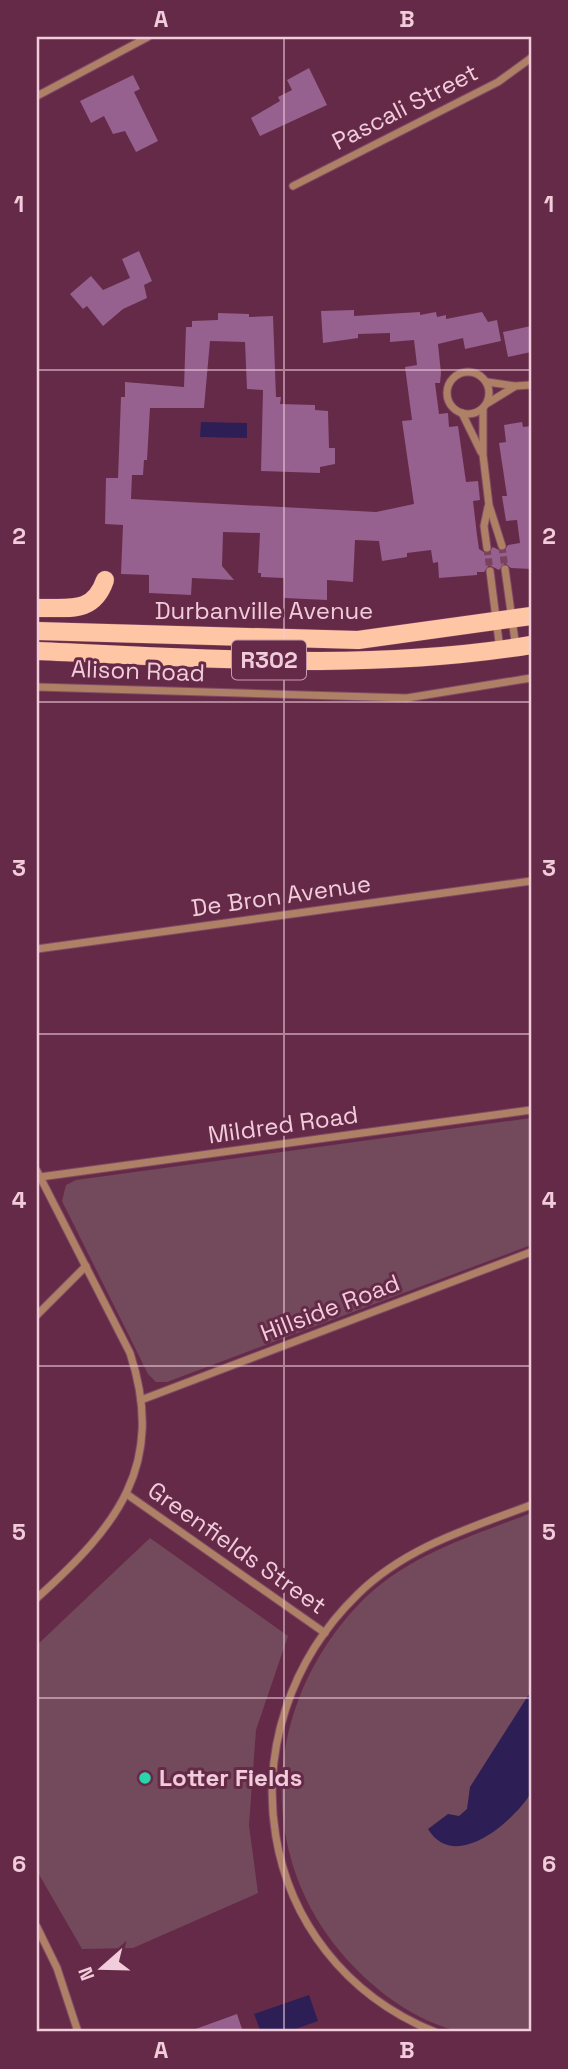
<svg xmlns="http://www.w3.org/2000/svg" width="568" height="2069" font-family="'Space Grotesk',sans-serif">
	<rect width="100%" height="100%" fill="#652a47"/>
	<g fill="#73495c">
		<polygon points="531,1118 531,1245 167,1382 156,1382 148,1374 62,1201 66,1185 76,1180"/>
		<path d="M531,1513V2032C510,2032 483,2036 462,2032C423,2024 386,1999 358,1971C253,1867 259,1709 359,1604C406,1555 470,1537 531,1513Z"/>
		<polygon points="150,1538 288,1636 256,1730 249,1825 258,1893 133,1948 82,1949 37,1871 37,1645"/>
	</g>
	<g fill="#2d1f56">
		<polygon points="201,422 247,423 247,438 200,437"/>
		<path d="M531,1691V1793C513,1822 455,1873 428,1829L448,1814L459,1816L467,1809L470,1787Z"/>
		<polygon points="309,1995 318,2021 287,2032 261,2032 254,2014"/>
	</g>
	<g fill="#96608f">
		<polygon points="309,68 327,105 260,136 251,118 280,101 278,97 292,90 287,80"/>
		<polygon points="133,75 140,89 134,92 158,141 136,152 125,131 113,134 104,116 91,123 80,101"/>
		<polygon points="139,251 152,281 144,285 147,298 123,309 103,326 87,306 83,309 70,294 91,276 103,290 130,278 122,259"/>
		<polygon points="354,310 354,316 420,312 420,315 436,312 437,317 446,315 446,319 482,312 488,322 497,320 501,341 465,349 463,338 438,344 441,373 440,383 435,383 439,414 448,413 449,427 458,426 466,482 478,481 480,500 473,501 477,535 479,549 487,554 493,547 503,552 508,545 520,543 517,520 506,521 502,496 507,496 499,443 506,442 504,425 522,422 523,427 531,426 531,569 511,568 505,563 499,570 489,565 484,572 477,572 477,575 439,578 438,562 433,563 431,550 407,553 407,557 382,561 379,541 355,540 353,582 327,580 327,600 284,598 284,578 261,577 261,573 258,573 260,533 223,532 222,566 234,580 192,578 191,595 149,593 149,575 121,574 123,525 105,524 106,478 118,478 121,397 125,397 125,382 184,387 186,327 192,327 192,321 218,320 218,313 249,314 249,317 273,316 276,397 281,397 280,404 315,405 315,410 328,411 329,448 335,448 335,464 320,467 320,473 261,471 263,390 247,389 245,342 210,341 204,408 150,408 147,460 144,460 143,475 132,475 131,499 376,512 414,504 402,421 412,420 405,367 417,365 414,340 390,342 390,333 358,334 358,338 323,343 321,311"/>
		<polygon points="531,326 531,352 508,357 503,332"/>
		<polygon points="237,2014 243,2032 190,2032 190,2031"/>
	</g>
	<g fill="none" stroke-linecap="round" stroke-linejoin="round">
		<g stroke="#7a425d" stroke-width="7" stroke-dasharray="7 3.5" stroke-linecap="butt">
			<polyline points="502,546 505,569"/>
			<polyline points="487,548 490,571"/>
		</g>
		<g stroke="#814a65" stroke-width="9">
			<g id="minor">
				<polyline points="37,96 148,37"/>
				<polyline points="293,186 498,82 531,58"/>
				<circle cx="468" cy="393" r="21"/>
				<polyline points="487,382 515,386 531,385"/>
				<polyline points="488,403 514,387"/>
				<polyline points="483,409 483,455 489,505 502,546"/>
				<polyline points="462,413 481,452"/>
				<polyline points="487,548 484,526 488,507"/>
				<polyline points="505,569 516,648"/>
				<polyline points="490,571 500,650"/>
				<polyline points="37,687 407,698 531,678"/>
				<polyline points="37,949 531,881"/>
				<path d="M37,1171L130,1353C167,1466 116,1527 37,1598"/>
				<polyline points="40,1177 531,1110"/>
				<polyline points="37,1315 86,1266"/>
				<polyline points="141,1400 531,1252"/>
				<polyline points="128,1495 325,1633"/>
				<polyline points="37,1927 57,1968 78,2032"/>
				<path d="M435,2032C252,1958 219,1729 358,1594C406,1547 470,1528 531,1505"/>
			</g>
		</g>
		<g stroke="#814a65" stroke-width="19">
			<g id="primary">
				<path d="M37,608C68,607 93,615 105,580"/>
				<polyline points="37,631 358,640 531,616"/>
				<path d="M37,651C202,658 367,672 531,645"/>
			</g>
		</g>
		<use href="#minor" stroke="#ae8065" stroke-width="7"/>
		<use href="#primary" stroke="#ffc6a5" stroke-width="18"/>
	</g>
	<path fill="none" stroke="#f1ccdb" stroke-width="2" stroke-opacity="0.55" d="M284,37V2032M37,370H531M37,702H531M37,1034H531M37,1366H531M37,1698H531"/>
	<circle fill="#2bd5ac" stroke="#652a47" stroke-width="2.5" cx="145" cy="1778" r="7"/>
	<g text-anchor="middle" stroke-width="6" stroke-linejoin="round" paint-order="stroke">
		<rect fill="#652a47" stroke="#c79baf" stroke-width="2" x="232" y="640.5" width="74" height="39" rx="5"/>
		<g font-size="23" font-weight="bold" fill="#f1ccdb">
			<text x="269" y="668">R302</text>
		</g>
		<g font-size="24" fill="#f1ccdb" stroke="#652a47">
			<text transform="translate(405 107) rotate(-27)" y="8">Pascali Street</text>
			<text x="264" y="619">Durbanville Avenue</text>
			<text transform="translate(138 671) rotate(2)" y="8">Alison Road</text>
			<text transform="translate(281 896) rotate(-8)" y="8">De Bron Avenue</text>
			<text transform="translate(283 1125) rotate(-8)" y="8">Mildred Road</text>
			<text transform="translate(330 1308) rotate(-21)" y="8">Hillside Road</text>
			<text transform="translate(237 1548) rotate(35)" y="8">Greenfields Street</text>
		</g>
		<g font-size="24" font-weight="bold" fill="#f1ccdb" stroke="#652a47" text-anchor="start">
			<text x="159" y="1786">Lotter Fields</text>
		</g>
	</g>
	<rect width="568" height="2069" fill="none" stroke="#652a47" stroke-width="77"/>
	<g transform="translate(102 1968) rotate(250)" stroke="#652a47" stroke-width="5" paint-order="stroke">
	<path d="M0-5L12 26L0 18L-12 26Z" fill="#f1ccdb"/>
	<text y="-10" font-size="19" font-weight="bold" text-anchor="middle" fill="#f1ccdb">N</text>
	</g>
	<rect x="38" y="38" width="492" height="1992" fill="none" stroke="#f1ccdb" stroke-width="2.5"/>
	<g font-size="23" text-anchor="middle" font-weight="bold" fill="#f1ccdb">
		<text x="161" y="27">A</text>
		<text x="407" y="27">B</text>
		<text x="19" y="212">1</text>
		<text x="549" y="212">1</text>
		<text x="19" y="544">2</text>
		<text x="549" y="544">2</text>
		<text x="19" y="876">3</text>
		<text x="549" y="876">3</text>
		<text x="19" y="1208">4</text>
		<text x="549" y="1208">4</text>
		<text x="19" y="1540">5</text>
		<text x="549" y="1540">5</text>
		<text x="19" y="1872">6</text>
		<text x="549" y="1872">6</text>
		<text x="161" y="2058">A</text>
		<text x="407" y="2058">B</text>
	</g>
</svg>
